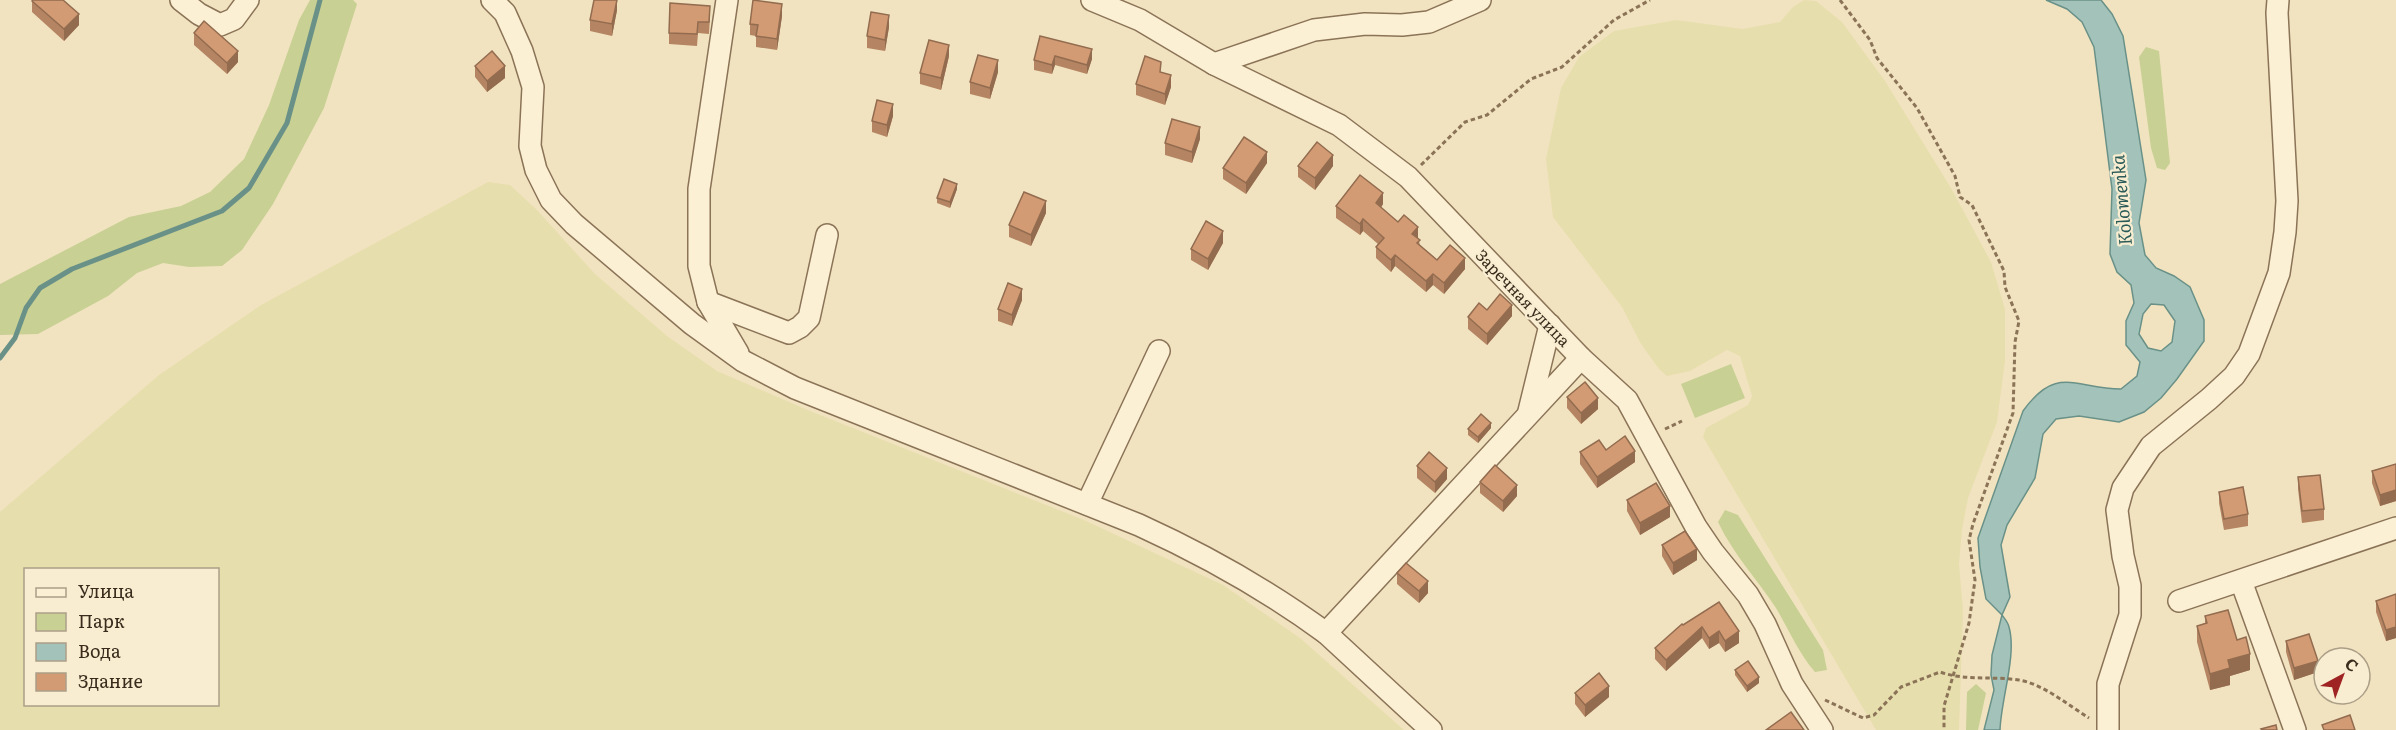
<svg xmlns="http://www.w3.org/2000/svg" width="2396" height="730" font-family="Literata,serif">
	<rect width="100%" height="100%" fill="#f1e3c0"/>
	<g fill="#e7dead" fill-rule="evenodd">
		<polygon points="1804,0 1816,1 1842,22 1885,81 1951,188 1991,262 2005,309 2005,361 1997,422 1968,498 1962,530 1959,564 1963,610 1959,730 1876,730 1703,437 1706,428 1748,405 1752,396 1740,356 1727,350 1690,371 1667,376 1659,369 1641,344 1622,307 1553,217 1546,159 1561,88 1579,57 1614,31 1676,20 1743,29 1780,22 1793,7"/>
		<path d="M488,182L510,185L536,209L595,274L667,336L717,371L810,411L1084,520L1223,585L1300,638L1404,730H0V512L159,375L261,305ZM26,570H218V704H26Z"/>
	</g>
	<g fill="#c8d093">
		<polygon points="310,0 353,0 357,4 324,108 273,204 242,250 222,266 189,267 163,263 137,273 108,296 38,334 0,335 0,284 129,217 181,206 210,192 244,159 269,105 299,20"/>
		<polygon points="2146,47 2159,51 2170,163 2165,170 2157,168 2151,148 2139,57"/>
		<polygon points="1731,364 1745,398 1695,418 1681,384"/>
		<path d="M1725,510L1738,515L1823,650L1827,670L1815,672C1798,652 1789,630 1776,608C1757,579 1733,554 1718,522Z"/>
		<polygon points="1976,684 1986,693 1978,730 1966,730 1967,692"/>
	</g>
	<path fill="#a3c3ba" stroke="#6a9188" stroke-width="1.5" fill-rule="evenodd" d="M2046,0H2101L2112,14L2123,36L2146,180L2139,223L2145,255L2156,268L2174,276L2190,287L2204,320V341L2177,379L2161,398L2144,412L2119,422L2079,416L2056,419L2043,434L2035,478L2007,525L2001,545L2010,597L2002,615C2004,618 2008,622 2009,627C2017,655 2001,699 2000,730H1984L1994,690L1991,675L1992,655L2002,615L1986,599L1980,567L1978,538L2023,411C2057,364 2075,389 2121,389L2137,376L2140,362L2126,345V321L2134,303L2131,285L2117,272L2110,254L2112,189L2094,47L2082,22L2067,9ZM2151,304L2164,305L2175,321L2172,342L2161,351L2148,348L2139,334L2143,314Z"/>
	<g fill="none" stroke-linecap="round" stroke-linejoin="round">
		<polyline stroke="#6a9188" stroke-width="5" points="0,358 15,338 26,308 40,288 72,269 222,211 249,188 287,123 320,0"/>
		<g stroke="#8b7357" stroke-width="24">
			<g id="minor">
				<polyline points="181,0 199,14 220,25 234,19 248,0"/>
				<path d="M492,0L505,13L522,51L533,87L530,146L536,170L551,200L574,224L692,324L743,361L795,388L1139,525C1207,556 1266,589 1326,633"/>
				<polyline points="727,0 699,189 699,266 708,302 738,353"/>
				<polyline points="1092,0 1140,20 1214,64 1339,125 1408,177 1581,358 1627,400 1696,527 1713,552 1748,595 1765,624 1792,684 1822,730"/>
				<polyline points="1214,64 1314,30 1365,24 1402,25 1429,22 1480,0"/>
				<polyline points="708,302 789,333 800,327 809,318 827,235"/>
				<polyline points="1529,411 1550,325"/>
				<polyline points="1087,504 1159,351"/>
				<polyline points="2241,581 2295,730"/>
				<polyline points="2179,601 2396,528"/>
				<polyline points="1431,730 1326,633 1581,358"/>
				<polyline points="2108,730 2108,684 2130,615 2130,586 2123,556 2117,510 2123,488 2151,446 2209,399 2234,376 2249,354 2279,273 2285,232 2287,201 2277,13 2278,0"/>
			</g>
		</g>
		<g stroke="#8b7357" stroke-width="3" stroke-dasharray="4.5 3" stroke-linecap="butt">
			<polyline points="1840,0 1870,40 1877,58 1917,108 1955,176 1960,197 1972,205 2004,271 2005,287 2019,321 2015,342 2013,413 1973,524 1969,540 1975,580 1969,623 1944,706 1944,730"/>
			<polyline points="1421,165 1465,122 1487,115 1531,79 1562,67 1614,20 1650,0"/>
			<polyline points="1665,429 1682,421"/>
			<path d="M1825,700L1863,718L1874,715L1901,687L1940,672C1965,681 1993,676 2019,680C2043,684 2068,705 2089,718"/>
		</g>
		<use href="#minor" stroke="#fbf0d4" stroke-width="21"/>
	</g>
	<g fill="#b58563">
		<polygon points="32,1 79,25 64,41 32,12"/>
		<polygon points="617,10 612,36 590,31 590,20"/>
		<polygon points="782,16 777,50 756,47 756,36 750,35 750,24"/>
		<polygon points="710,17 709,34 698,33 697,46 669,44 669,33"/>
		<polygon points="889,27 885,51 867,48 867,36"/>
		<polygon points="194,33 238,62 227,74 194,45"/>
		<polygon points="1040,36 1092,59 1087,74 1055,65 1052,74 1034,70 1034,60"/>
		<polygon points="949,56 941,90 920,84 920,73"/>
		<polygon points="475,66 505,78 487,92 475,77"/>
		<polygon points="998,72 990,99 970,94 970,82"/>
		<polygon points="1161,72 1171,87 1165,105 1136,95 1136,84"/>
		<polygon points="893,116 887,137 872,132 872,121"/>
		<polygon points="1200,139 1192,163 1165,155 1165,143"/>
		<polygon points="1267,163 1246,194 1223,179 1223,168"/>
		<polygon points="1298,166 1333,166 1315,190 1298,177"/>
		<polygon points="957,189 950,208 937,203 937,198"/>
		<polygon points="1383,204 1381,208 1418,238 1420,245 1437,260 1465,269 1444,294 1433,285 1426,292 1395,266 1391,272 1376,258 1376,247 1378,244 1363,231 1360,235 1336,218 1336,206"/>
		<polygon points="1046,213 1031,246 1009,237 1009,225"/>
		<polygon points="1223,243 1208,270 1191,260 1191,249"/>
		<polygon points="1022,300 1012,326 998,321 998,309"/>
		<polygon points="1487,310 1512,316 1487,345 1468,329 1468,317"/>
		<polygon points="1567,397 1598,409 1581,424 1567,408"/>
		<polygon points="1491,428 1478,443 1468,435 1468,429"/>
		<polygon points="1606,450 1635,462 1597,488 1580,464 1580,452"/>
		<polygon points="2396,464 2396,501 2380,506 2372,483 2372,471"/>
		<polygon points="1417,466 1447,479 1435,493 1417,478"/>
		<polygon points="2298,477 2324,509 2324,520 2302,523 2298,489"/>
		<polygon points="1480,482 1517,496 1503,512 1480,493"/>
		<polygon points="2219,492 2248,514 2248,526 2224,530 2219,503"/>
		<polygon points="1627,500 1670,517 1640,535 1627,511"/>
		<polygon points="1662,545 1697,560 1673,575 1662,556"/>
		<polygon points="1397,573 1428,593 1419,603 1397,584"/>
		<polygon points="2396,594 2396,638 2386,641 2376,612 2376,601"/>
		<polygon points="1719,602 1739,643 1725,652 1719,643 1709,649 1702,638 1666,671 1655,659 1655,648 1683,625"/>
		<polygon points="2205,616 2237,640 2250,670 2230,676 2230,685 2210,690 2197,642 2197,626 2205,623"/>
		<polygon points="2286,641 2318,672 2294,680 2286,652"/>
		<polygon points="1735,670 1759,683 1747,692 1735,675"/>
		<polygon points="1575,693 1609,697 1585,717 1575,704"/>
	</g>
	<g fill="#936c50">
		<polygon points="617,0 617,10 612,36 612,24"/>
		<polygon points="782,4 782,16 777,50 777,39"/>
		<polygon points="79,14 79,25 64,41 64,29"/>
		<polygon points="889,15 889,27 885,51 885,40"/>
		<polygon points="949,45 949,56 941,90 941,78"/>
		<polygon points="1092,49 1092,59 1087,74 1087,65"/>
		<polygon points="238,51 238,62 227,74 227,63"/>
		<polygon points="1055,56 1055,65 1052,74 1052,65"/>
		<polygon points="998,60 998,72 990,99 990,88"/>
		<polygon points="505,66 505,78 487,92 487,81"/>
		<polygon points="1171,75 1171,87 1165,105 1165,94"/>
		<polygon points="893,104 893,116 887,137 887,125"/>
		<polygon points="1200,127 1200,139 1192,163 1192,152"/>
		<polygon points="1267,152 1267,163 1246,194 1246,183"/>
		<polygon points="1333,155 1333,166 1315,190 1315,178"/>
		<polygon points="957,184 957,189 950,208 950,202"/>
		<polygon points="1383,193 1383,204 1376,214 1376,203"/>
		<polygon points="1046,201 1046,213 1031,246 1031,235"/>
		<polygon points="1363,219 1363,231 1360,235 1360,224"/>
		<polygon points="1418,227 1418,238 1412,246 1412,234"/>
		<polygon points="1223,231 1223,243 1208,270 1208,259"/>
		<polygon points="1395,255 1395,266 1391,272 1391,260"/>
		<polygon points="1465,258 1465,269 1444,294 1444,283"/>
		<polygon points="1433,274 1433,285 1426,292 1426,281"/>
		<polygon points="1022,289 1022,300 1012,326 1012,315"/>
		<polygon points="1512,305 1512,316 1487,345 1487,334"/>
		<polygon points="1598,398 1598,409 1581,424 1581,413"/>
		<polygon points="1491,423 1491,428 1478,443 1478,437"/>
		<polygon points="1635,451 1635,462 1597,488 1597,477"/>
		<polygon points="1447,468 1447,479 1435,493 1435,482"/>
		<polygon points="1517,485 1517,496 1503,512 1503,501"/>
		<polygon points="2396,490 2396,501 2380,506 2380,495"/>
		<polygon points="1670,506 1670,517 1640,535 1640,523"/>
		<polygon points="1697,549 1697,560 1673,575 1673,563"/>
		<polygon points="1428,581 1428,593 1419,603 1419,591"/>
		<polygon points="1702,627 1702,638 1666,671 1666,660"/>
		<polygon points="2396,627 2396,638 2386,641 2386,630"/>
		<polygon points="1719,631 1719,643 1709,649 1709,638"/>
		<polygon points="1739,631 1739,643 1725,652 1725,641"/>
		<polygon points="2250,654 2250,670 2230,676 2230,685 2210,690 2210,674 2228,660"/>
		<polygon points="2318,661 2318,672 2294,680 2294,668"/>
		<polygon points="1759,677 1759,683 1747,692 1747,686"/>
		<polygon points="1609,686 1609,697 1585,717 1585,705"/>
	</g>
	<g fill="#d29b73" stroke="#936c50" stroke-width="1.5">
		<polygon points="33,0 63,0 79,14 64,29 32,1"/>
		<polygon points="594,0 617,0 612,24 590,20"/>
		<polygon points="753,0 782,4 777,39 756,36 758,25 750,24"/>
		<polygon points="670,3 710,6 709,22 698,22 697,34 669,33"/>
		<polygon points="871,12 889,15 885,40 867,36"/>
		<polygon points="204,21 238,51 227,63 194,33"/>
		<polygon points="1040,36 1092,49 1087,65 1055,56 1052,65 1034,60"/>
		<polygon points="929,40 949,45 941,78 920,73"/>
		<polygon points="492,51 505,66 487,81 475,66"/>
		<polygon points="978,55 998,60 990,88 970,82"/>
		<polygon points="1145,56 1161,62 1160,72 1171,75 1165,94 1136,84"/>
		<polygon points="877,100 893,104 887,125 872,121"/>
		<polygon points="1172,119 1200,127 1192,152 1165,143"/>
		<polygon points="1244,137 1267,152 1246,183 1223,168"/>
		<polygon points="1317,142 1333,155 1315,178 1298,166"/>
		<polygon points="1360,175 1383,193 1376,203 1398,222 1404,215 1418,227 1412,234 1420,240 1417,243 1437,260 1450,245 1465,258 1444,283 1433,274 1426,281 1395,255 1391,260 1376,247 1384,238 1363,219 1360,224 1336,206"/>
		<polygon points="944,179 957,184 950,202 937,198"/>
		<polygon points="1024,192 1046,201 1031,235 1009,225"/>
		<polygon points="1206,221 1223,231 1208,259 1191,249"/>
		<polygon points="1008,283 1022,289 1012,315 998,309"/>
		<polygon points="1500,294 1512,305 1487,334 1468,317 1479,303 1487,310"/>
		<polygon points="1585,382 1598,398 1581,413 1567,397"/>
		<polygon points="1481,414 1491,423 1478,437 1468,429"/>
		<polygon points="1625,436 1635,451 1597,477 1580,452 1599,440 1606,450"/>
		<polygon points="1429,452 1447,468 1435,482 1417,466"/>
		<polygon points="2396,464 2396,490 2380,495 2372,471"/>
		<polygon points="1495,465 1517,485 1503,501 1480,482"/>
		<polygon points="2320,475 2324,509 2302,511 2298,477"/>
		<polygon points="1656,483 1670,506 1640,523 1627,500"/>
		<polygon points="2243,487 2248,514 2224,519 2219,492"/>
		<polygon points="1685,531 1697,549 1673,563 1662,545"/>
		<polygon points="1406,563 1428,581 1419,591 1397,573"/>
		<polygon points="2396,594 2396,627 2386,630 2376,601"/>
		<polygon points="1719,602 1739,631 1725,641 1719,631 1709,638 1702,627 1666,660 1655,648 1682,624 1683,625"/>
		<polygon points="2228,610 2237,640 2246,637 2250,654 2228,660 2230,668 2210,674 2197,626 2207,623 2205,616"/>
		<polygon points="2309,634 2318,661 2294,668 2286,641"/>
		<polygon points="1748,661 1759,677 1747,686 1735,670"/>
		<polygon points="1599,673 1609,686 1585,705 1575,693"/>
		<polygon points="1791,712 1804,730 1766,730"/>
		<polygon points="2350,715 2355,730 2324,730 2322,725"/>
		<polygon points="2276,725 2277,730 2262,730 2261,729"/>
	</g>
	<g text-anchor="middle" stroke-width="4.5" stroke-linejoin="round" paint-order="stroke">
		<g font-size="16" fill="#3a2b1c" stroke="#f8edd0">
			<text transform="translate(1523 298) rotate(46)" y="6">Заречная улица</text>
		</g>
		<g font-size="18" font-style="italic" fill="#2a5b58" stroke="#f8edd0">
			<text transform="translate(2122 200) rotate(-95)" y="6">Kolomenka</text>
		</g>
	</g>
	<rect x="24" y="568" width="195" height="138" fill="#f8edd0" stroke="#ac9f88" stroke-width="1.5"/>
	<rect x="36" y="588" width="30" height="9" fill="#fbf0d4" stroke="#ac9f88" stroke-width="1.5"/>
	<text x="78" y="598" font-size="18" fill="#3a2b1c">Улица</text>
	<rect x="36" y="613" width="30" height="18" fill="#c8d093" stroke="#ac9f88" stroke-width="1.5"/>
	<text x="78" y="628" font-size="18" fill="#3a2b1c">Парк</text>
	<rect x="36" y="643" width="30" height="18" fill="#a3c3ba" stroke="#ac9f88" stroke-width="1.5"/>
	<text x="78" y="658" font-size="18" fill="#3a2b1c">Вода</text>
	<rect x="36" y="673" width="30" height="18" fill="#d29b73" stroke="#ac9f88" stroke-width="1.5"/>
	<text x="78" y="688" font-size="18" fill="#3a2b1c">Здание</text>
	<g transform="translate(2342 676) rotate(41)"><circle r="28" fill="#f8edd0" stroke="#ac9f88" stroke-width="1.5"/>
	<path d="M0-4.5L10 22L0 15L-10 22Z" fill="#9f2322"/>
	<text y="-9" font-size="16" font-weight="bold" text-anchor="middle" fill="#3a2b1c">С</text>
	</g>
</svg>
